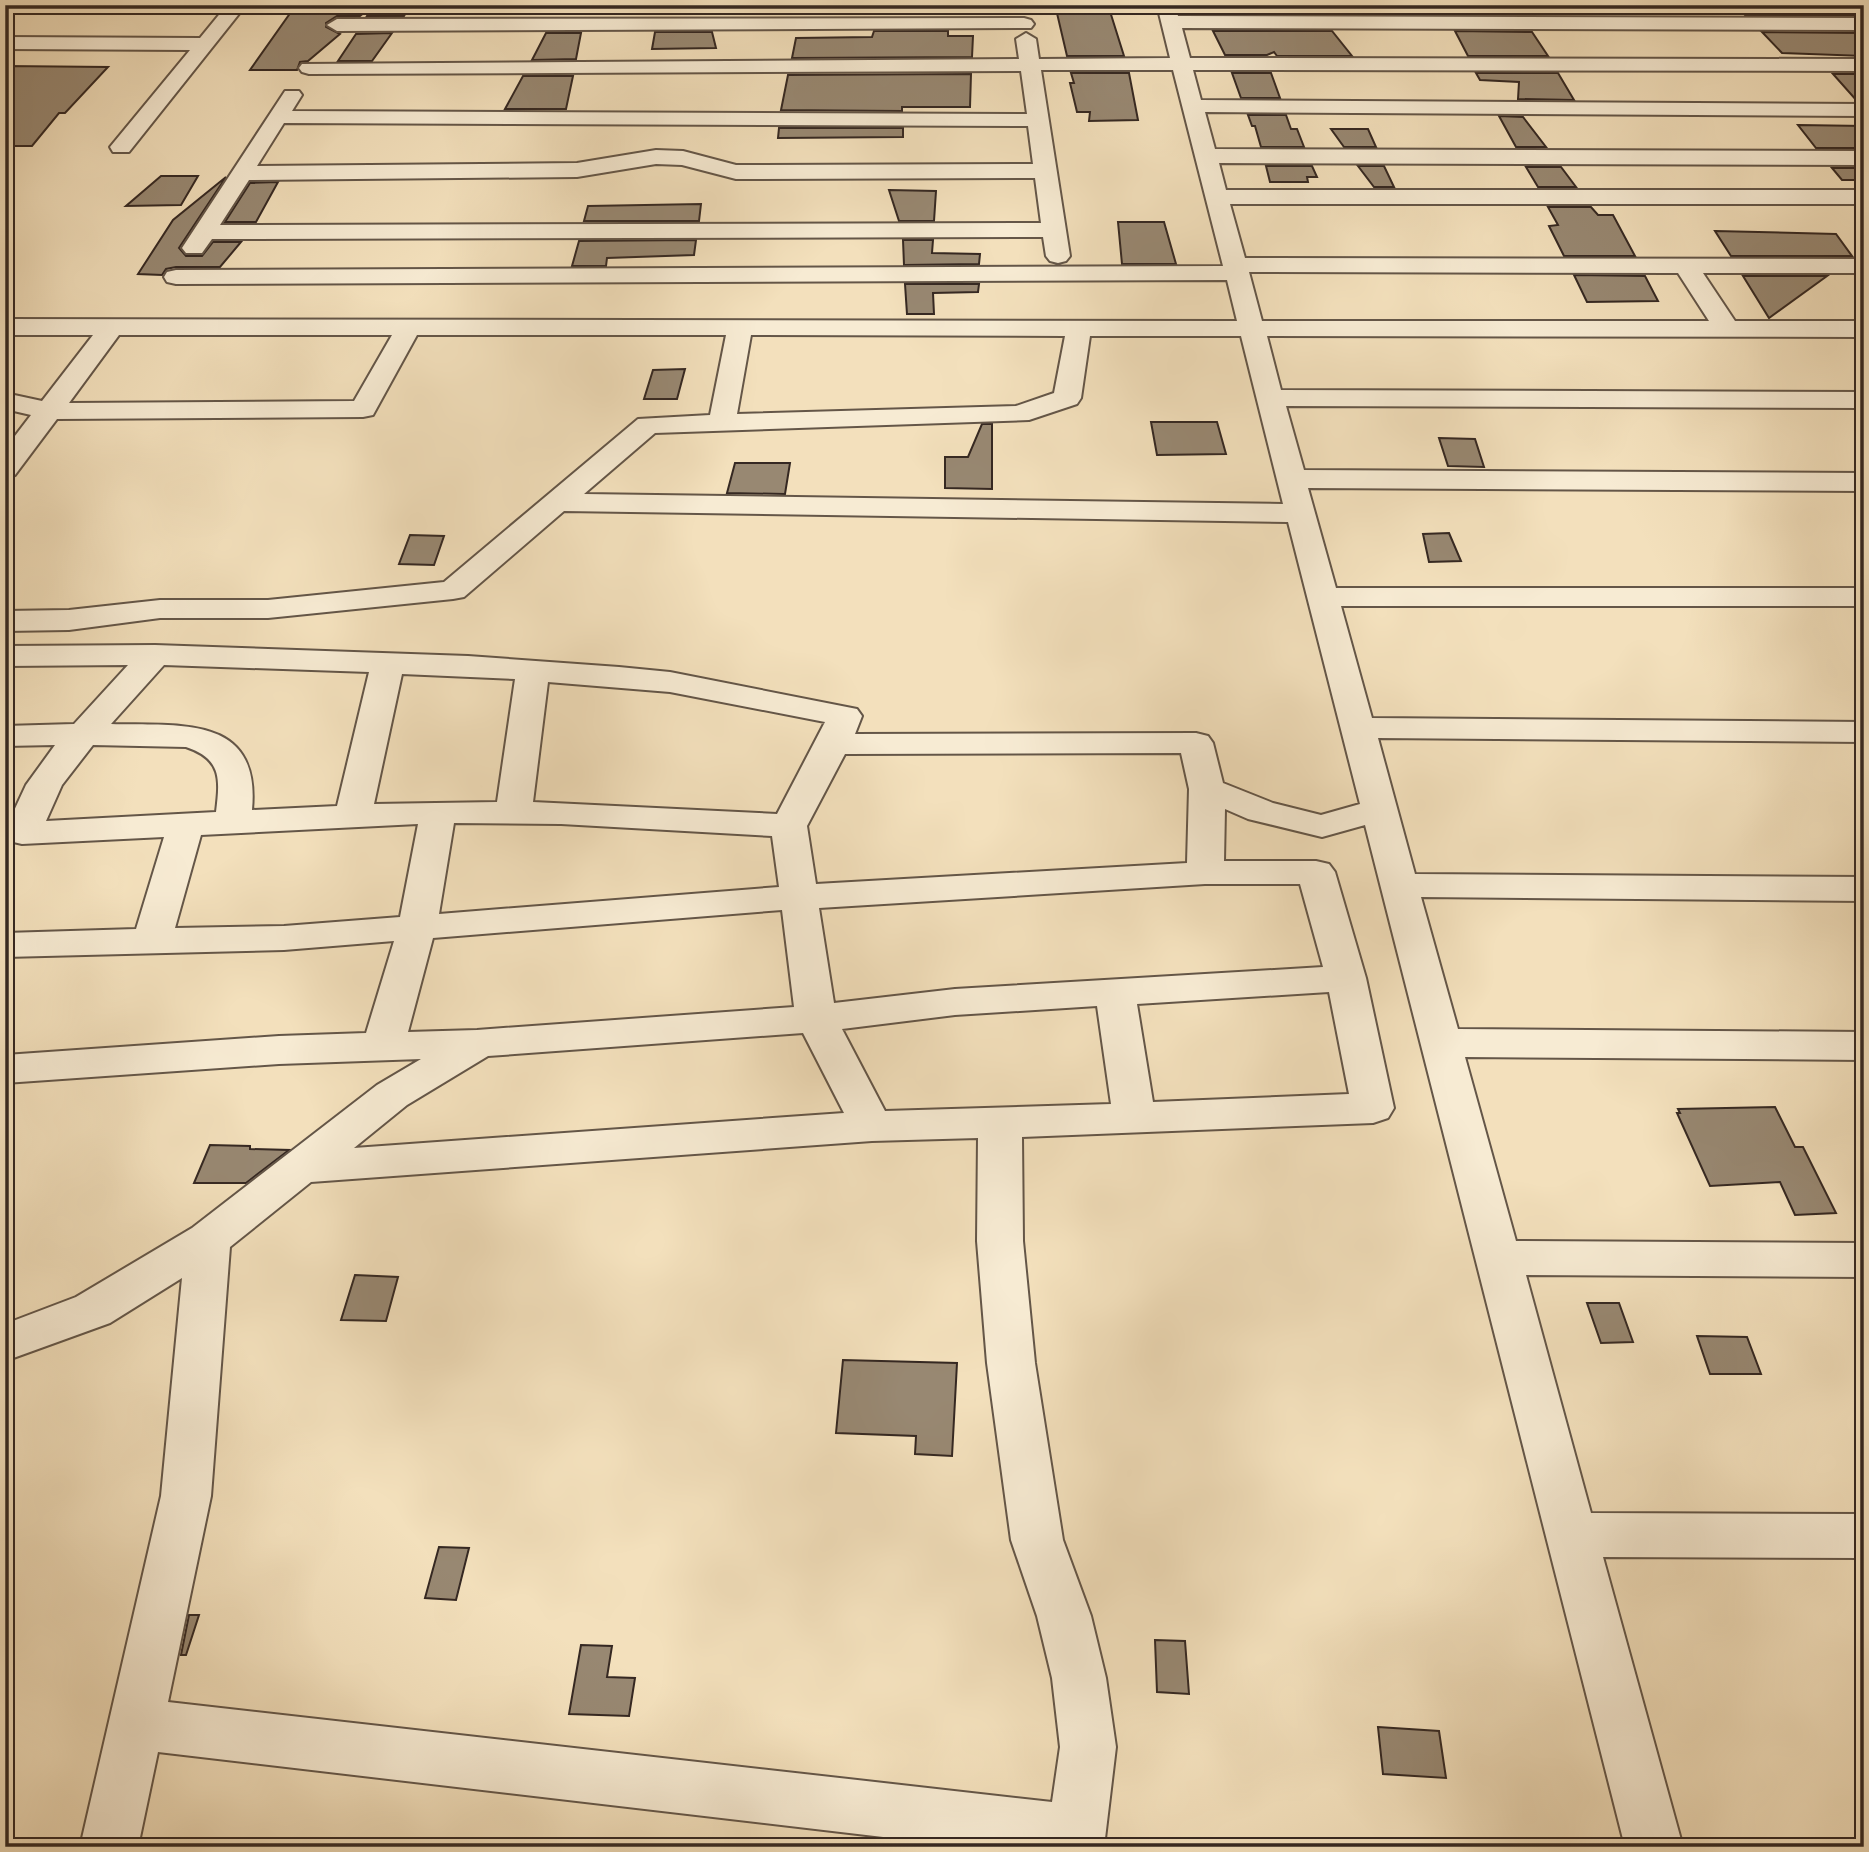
<svg xmlns="http://www.w3.org/2000/svg" width="1869" height="1852" font-family="'IM FELL French Canon',serif">
	<rect width="100%" height="100%" fill="#f3e0bc"/>
	<filter id="stains"><feTurbulence type="fractalNoise" baseFrequency=".00286" numOctaves="4"/><feColorMatrix values="0 0 0 0 .2 0 0 0 0 .09 0 0 0 0 .02 0 0 0 .5 -.17"/></filter>
	<radialGradient id="worn" r=".72"><stop offset=".6" stop-color="#630" stop-opacity="0"/><stop offset="1" stop-color="#630" stop-opacity=".3"/></radialGradient>
	<g fill="#988872" stroke="#352822" stroke-width="2">
		<polygon points="381,5 395,5 407,11 404,16 367,16 370,11 377,11"/>
		<polygon points="1077,5 1108,5 1124,56 1067,56 1056,9 1078,8"/>
		<polygon points="1262,5 1311,5 1318,14 1205,13 1202,7"/>
		<polygon points="1735,5 1864,11 1864,15 1745,15"/>
		<polygon points="366,11 360,16 337,16 326,23 326,27 340,34 308,61 300,62 297,70 250,70 291,12"/>
		<polygon points="874,31 948,31 948,36 973,36 972,57 792,58 796,38 872,37"/>
		<polygon points="1213,31 1332,31 1352,56 1277,56 1274,52 1267,55 1225,55"/>
		<polygon points="1455,31 1532,32 1548,56 1468,56"/>
		<polygon points="655,32 712,32 716,48 652,49"/>
		<polygon points="1762,32 1864,33 1864,56 1782,53"/>
		<polygon points="392,33 372,61 338,61 356,34"/>
		<polygon points="546,33 581,33 576,59 532,60"/>
		<polygon points="5,66 108,67 65,113 59,113 32,146 5,146"/>
		<polygon points="1071,73 1129,73 1138,120 1089,121 1090,112 1077,112 1070,83 1074,83"/>
		<polygon points="1232,73 1271,73 1280,98 1241,98"/>
		<polygon points="1476,73 1558,73 1574,100 1518,99 1519,82 1480,80"/>
		<polygon points="971,74 970,107 902,107 902,111 781,110 788,75"/>
		<polygon points="1833,74 1864,74 1864,101 1857,101"/>
		<polygon points="523,76 573,76 566,109 505,109"/>
		<polygon points="1248,115 1286,115 1291,129 1297,129 1304,147 1261,147 1255,126 1252,126"/>
		<polygon points="1499,116 1523,117 1546,147 1516,147"/>
		<polygon points="1798,125 1864,126 1864,148 1816,148"/>
		<polygon points="779,128 903,128 903,137 778,138"/>
		<polygon points="1331,129 1368,129 1376,147 1344,147"/>
		<polygon points="1266,166 1312,166 1317,177 1307,177 1308,182 1270,182"/>
		<polygon points="1358,166 1384,166 1394,187 1374,187"/>
		<polygon points="1526,167 1561,167 1576,187 1538,187"/>
		<polygon points="1832,168 1864,168 1864,180 1842,180"/>
		<polygon points="161,176 198,176 181,205 126,206"/>
		<polygon points="226,177 179,248 186,256 202,256 213,242 241,242 220,267 176,267 166,269 162,275 138,274 173,220"/>
		<polygon points="278,182 256,222 225,222 250,183"/>
		<polygon points="889,190 936,191 934,221 899,221"/>
		<polygon points="701,204 699,221 584,221 588,206"/>
		<polygon points="1548,207 1591,207 1598,215 1613,215 1635,256 1564,256 1549,226 1558,225"/>
		<polygon points="1118,222 1164,222 1176,264 1122,264"/>
		<polygon points="1715,231 1836,234 1852,256 1731,256"/>
		<polygon points="696,240 694,255 607,258 606,266 572,266 579,241"/>
		<polygon points="903,240 933,240 932,253 980,254 979,264 904,265"/>
		<polygon points="1574,275 1645,276 1658,301 1587,302"/>
		<polygon points="1743,276 1827,276 1769,318"/>
		<polygon points="905,284 979,284 978,292 933,293 934,314 907,314"/>
		<polygon points="685,369 677,399 644,399 653,370"/>
		<polygon points="1151,422 1217,422 1226,454 1157,455"/>
		<polygon points="982,424 992,424 992,489 945,488 945,457 968,457"/>
		<polygon points="1439,438 1475,439 1484,467 1448,466"/>
		<polygon points="735,463 790,463 785,494 727,493"/>
		<polygon points="1449,533 1461,561 1429,562 1423,534"/>
		<polygon points="410,535 444,536 434,565 399,564"/>
		<polygon points="1775,1107 1795,1147 1803,1147 1836,1213 1795,1215 1780,1182 1710,1186 1677,1113 1680,1113 1678,1109"/>
		<polygon points="210,1145 250,1146 250,1149 289,1150 246,1183 194,1183"/>
		<polygon points="355,1275 398,1277 386,1321 341,1320"/>
		<polygon points="1587,1303 1619,1303 1633,1342 1601,1343"/>
		<polygon points="1697,1336 1747,1337 1761,1374 1710,1374"/>
		<polygon points="843,1360 957,1363 952,1456 915,1454 916,1436 836,1433"/>
		<polygon points="439,1547 469,1548 456,1600 425,1598"/>
		<polygon points="189,1615 199,1615 186,1655 181,1655"/>
		<polygon points="1155,1640 1185,1641 1189,1694 1157,1692"/>
		<polygon points="581,1645 612,1646 607,1677 635,1678 629,1716 569,1714"/>
		<polygon points="1378,1727 1439,1731 1446,1778 1383,1774"/>
	</g>
	<g fill="none" stroke-linecap="round" stroke-linejoin="round">
		<g stroke="#645648" stroke-width="4">
			<g id="minor">
				<polygon points="5,5 20,5 5,15"/>
				<polygon points="227,5 246,5 129,152 113,152 110,147 190,50 5,49 5,37 200,38"/>
				<path d="M1157,5H1175L1178,16L1864,18V30L1182,28L1190,58L1864,59V71L1193,70L1201,100L1864,104V116L1205,112L1215,149L1864,151V165L1219,163L1226,190H1864V204H1230L1245,258L1864,259V273H1703L1735,321H1864V337L1267,336L1281,390L1864,392V408L1286,406L1304,470L1864,473V491L1308,488L1336,588H1864V606H1341L1372,718L1864,722V742L1378,738L1415,874L1864,877V901L1421,897L1458,1029L1864,1032V1060L1465,1057L1516,1241L1864,1243V1277L1526,1275L1591,1513L1864,1514V1558L1603,1557L1683,1847H1625L1365,825L1322,837L1248,819L1225,809L1224,861H1316L1329,864L1335,872L1366,978L1394,1108L1388,1118L1373,1123L1022,1137L1023,1241L1035,1363L1063,1540L1091,1616L1106,1678L1116,1747L1104,1847H968L158,1752L138,1847H80L161,1496L182,1278L110,1323L5,1361V1324L76,1297L192,1228L377,1085L421,1059L279,1064L5,1083V1055L279,1036L366,1033L394,941L284,950L5,957V933L136,929L164,837L22,844L9,841L5,830L26,785L55,745L5,746V726L74,724L128,665L5,666V646L155,645L468,656L619,667L670,672L857,709L862,716L855,734L1196,733L1208,736L1213,743L1223,783L1273,803L1321,815L1360,804L1288,522L564,511L464,597L453,599L268,618H160L69,630L5,631V611L69,610L160,600H268L444,582L638,419L710,415L726,335H417L373,415L363,417L57,419L15,475L5,478V449L31,415L5,409V393L42,401L93,335H5V319L1237,321L1227,280L176,284L167,282L164,277L167,272L176,270L1223,266L1173,70H1041L1070,256L1066,261L1058,263L1050,261L1046,256L1043,237L212,239L202,253H186L182,248L285,91H299L302,95L292,111L1027,114L1021,71L309,74L302,72L299,68L302,64L1019,59L1016,39L1026,33L1036,39L1039,59L1170,58ZM284,123L1028,126L1033,164L736,165L683,151L656,150L577,163L257,166ZM656,164L682,165L736,179L1035,178L1041,223L220,225L249,180L577,177ZM1249,272L1678,273L1709,321H1262ZM119,335H392L354,401L69,403ZM751,335L1065,336L1054,393L1016,406L737,414ZM1090,336H1241L1283,504L584,494L655,433L1029,420L1077,404L1081,398ZM164,665L369,672L337,806L252,810C261,714 180,726 111,724ZM402,674L515,679L497,802L374,804ZM548,682L670,692L825,722L777,814L533,802ZM93,745L186,747C222,759 220,779 216,812L46,821L62,785ZM1181,753L1189,789L1187,863L816,884L807,826L845,754ZM454,823L561,824L772,836L779,887L439,914ZM418,824L400,917L284,926L175,928L201,835ZM1205,884H1300L1323,967L955,989L834,1003L819,908ZM782,910L794,1007L477,1030L408,1032L433,938ZM1329,992L1349,1094L1153,1102L1137,1004ZM1097,1006L1111,1104L885,1111L842,1029L955,1015ZM803,1033L844,1113L354,1148L407,1105L488,1056ZM978,1138L977,1241L987,1363L1011,1540L1037,1616L1052,1678L1060,1747L1052,1802L168,1702L211,1496L230,1247L311,1182L872,1141Z"/>
				<polygon points="1024,18 1031,20 1034,24 1031,28 337,31 327,25 337,19"/>
			</g>
		</g>
		<use href="#minor" fill="#f7ebd3" fill-rule="evenodd"/>
	</g>
	<rect width="1869" height="1852" fill="none" stroke="#f3e0bc" stroke-width="28"/>
	<rect x="7" y="7" width="1855" height="1838" fill="none" stroke="#352822" stroke-width="3.5"/>
	<rect x="14" y="14" width="1841" height="1824" fill="none" stroke="#352822" stroke-width="2"/>
	<rect width="100%" height="100%" filter="url(#stains)"/>
	<rect width="100%" height="100%" fill="url(#worn)"/>
</svg>
